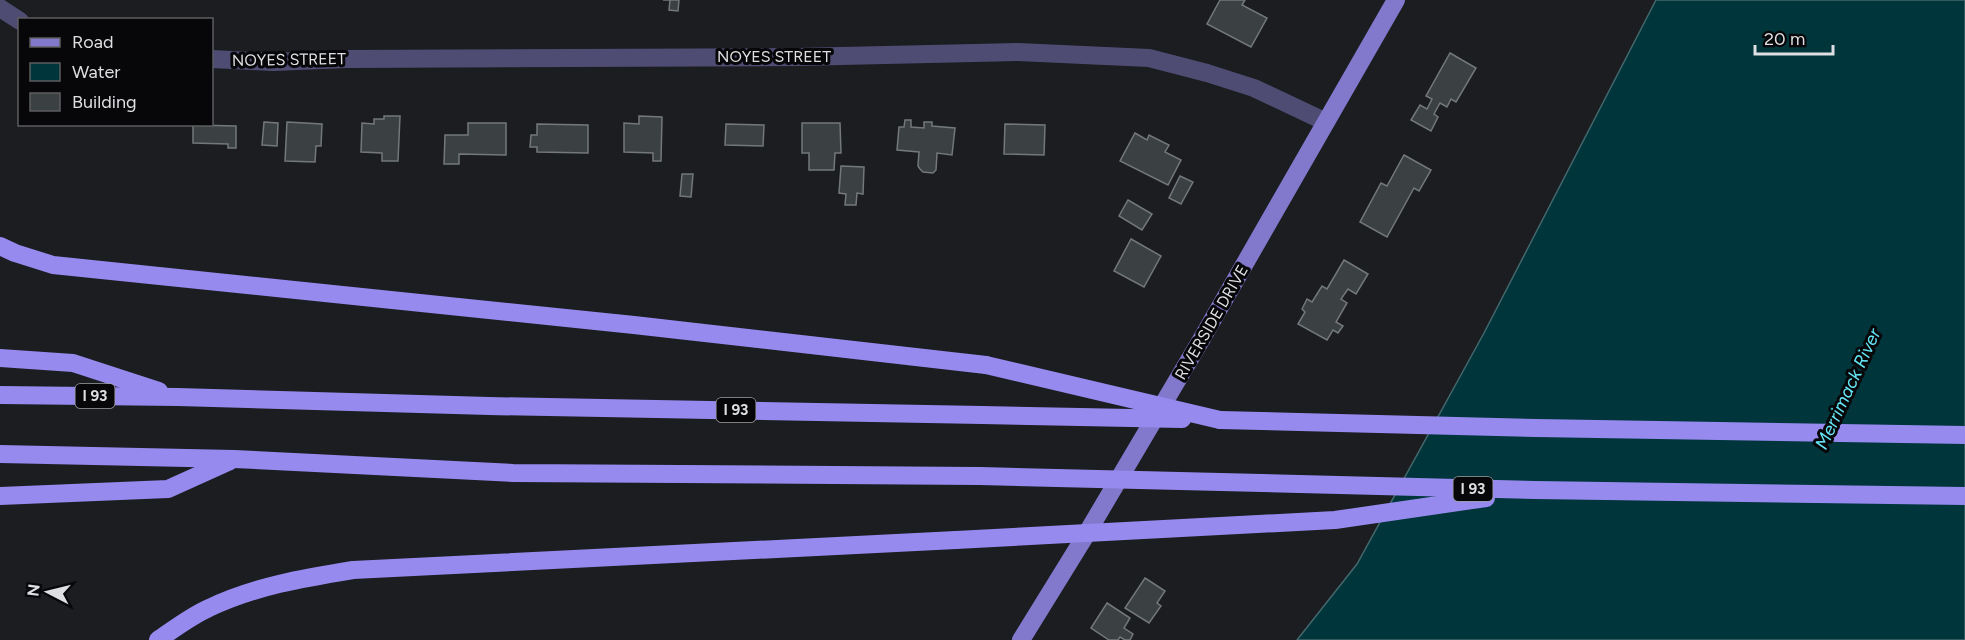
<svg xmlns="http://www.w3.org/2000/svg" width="1965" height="640" font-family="Figtree,sans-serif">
	<rect width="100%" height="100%" fill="#1b1d21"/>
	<polygon fill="#00353b" stroke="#43686d" stroke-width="1.5" points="1656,0 1965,0 1965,640 1297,640 1357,564 1484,333"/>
	<g fill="#3b4043" stroke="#73787b" stroke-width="1.5">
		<polygon points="663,0 679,0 678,11 669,10 670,0"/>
		<polygon points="1220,0 1245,0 1242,5 1267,18 1251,47 1207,24"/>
		<polygon points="1450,53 1476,68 1456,102 1451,99 1447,107 1440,103 1434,114 1438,117 1431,131 1411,120 1420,105 1427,109 1432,99 1426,96"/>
		<polygon points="384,116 400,116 398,161 382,161 382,153 361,152 362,123 374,124 374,119 384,119"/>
		<polygon points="639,116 662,117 661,161 653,161 653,153 624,152 624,123 639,124"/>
		<polygon points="905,120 911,120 911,127 924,128 924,122 932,122 932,126 955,128 952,155 937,153 936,170 933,173 923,172 920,169 918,166 919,152 897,150 899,127 904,127"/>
		<polygon points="264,122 278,123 277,146 262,145"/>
		<polygon points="287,122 322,124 321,146 316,146 315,162 285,161"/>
		<polygon points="468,123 506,123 506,155 459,154 459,164 444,164 445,135 468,135"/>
		<polygon points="802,123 840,123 841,153 835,153 834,170 809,170 809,153 802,153"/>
		<polygon points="537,124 588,125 588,153 537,152 537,147 530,147 531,135 537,135"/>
		<polygon points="726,124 764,125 763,146 725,145"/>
		<polygon points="1005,124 1045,125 1044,155 1004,154"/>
		<polygon points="193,125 236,126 236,148 228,148 228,144 193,143"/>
		<polygon points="1135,133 1147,140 1149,135 1169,145 1165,152 1181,160 1168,185 1120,161"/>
		<polygon points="1404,155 1431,170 1419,191 1414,188 1387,237 1360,222 1381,183 1387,186"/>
		<polygon points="841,166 864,167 863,194 857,193 856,205 845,205 846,194 839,193"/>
		<polygon points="682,174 693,174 691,197 680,196"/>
		<polygon points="1180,176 1193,182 1181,204 1169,198"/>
		<polygon points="1128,200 1152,214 1142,230 1119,216"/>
		<polygon points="1131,239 1161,256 1144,287 1114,271"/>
		<polygon points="1344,260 1368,274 1356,294 1348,289 1341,299 1347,303 1336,322 1343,326 1338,333 1333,330 1327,340 1298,324 1305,312 1302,309 1307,299 1312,302 1322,286 1327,289"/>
		<polygon points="1145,578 1165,591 1157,603 1161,606 1149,623 1125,608"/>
		<polygon points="1107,603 1130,618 1124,628 1133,634 1130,640 1125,640 1120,637 1118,640 1109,640 1091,628"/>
	</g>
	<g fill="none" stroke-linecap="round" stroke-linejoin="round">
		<g stroke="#4f4c74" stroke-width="18">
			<polyline points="0,8 20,21"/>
			<polyline points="212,59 273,62 346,59 797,57 1018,52 1149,58 1207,73 1254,88 1326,122"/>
		</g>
		<polyline stroke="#8278cc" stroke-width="18" points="1021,640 1084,538 1201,340 1396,0"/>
		<g stroke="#968aef" stroke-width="18">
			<polyline points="0,246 15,253 53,265 634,325 986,365"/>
			<polyline points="0,358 73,363 159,391"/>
			<polyline points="0,395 178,397 489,406 982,415"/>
			<polyline points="1220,420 1536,428 1965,435"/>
			<polyline points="0,454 234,459 513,473 980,476"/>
			<polyline points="0,496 168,489 230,461"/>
			<path d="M158,640C174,629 191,616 209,608C255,586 304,578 353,570L956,540"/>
		</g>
		<g stroke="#968aef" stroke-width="18">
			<polyline points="986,365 1220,420"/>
			<polyline points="982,415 1182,419"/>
			<polyline points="980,476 1535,490 1965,496"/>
			<polyline points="956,540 1335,520 1486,498"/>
		</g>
	</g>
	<g text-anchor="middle" stroke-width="6" stroke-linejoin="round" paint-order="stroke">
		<g fill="#070709" stroke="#9e9ea1" stroke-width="1.5">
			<rect x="75.5" y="384" width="39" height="24" rx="4.5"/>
			<rect x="716.5" y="398" width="39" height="24" rx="4.5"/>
			<rect x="1453.5" y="477" width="39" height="24" rx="4.5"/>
		</g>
		<g font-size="15" font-weight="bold" fill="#dedfe2">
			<text x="95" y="401">I 93</text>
			<text x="736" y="415">I 93</text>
			<text x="1473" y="494">I 93</text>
		</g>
		<g font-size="16" fill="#dedfe2" stroke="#070709">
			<text x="774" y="62">NOYES STREET</text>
			<text transform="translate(289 59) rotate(-1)" y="6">NOYES STREET</text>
			<text transform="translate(1211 322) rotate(-60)" y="6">RIVERSIDE DRIVE</text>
		</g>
		<g font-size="18" font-style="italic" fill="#65e8f8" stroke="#070709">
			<text transform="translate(1848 389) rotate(-65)" y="6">Merrimack River</text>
		</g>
	</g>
	<rect x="18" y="18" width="195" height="108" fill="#070709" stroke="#5d5d60" stroke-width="1.5"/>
	<rect x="30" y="38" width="30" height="9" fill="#8278cc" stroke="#5d5d60" stroke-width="1.5"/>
	<text x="72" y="48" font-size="18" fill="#dedfe2">Road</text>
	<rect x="30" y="63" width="30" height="18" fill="#00353b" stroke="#5d5d60" stroke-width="1.5"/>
	<text x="72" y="78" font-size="18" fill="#dedfe2">Water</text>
	<rect x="30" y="93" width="30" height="18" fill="#3b4043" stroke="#5d5d60" stroke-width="1.5"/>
	<text x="72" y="108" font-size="18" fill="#dedfe2">Building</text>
	<g transform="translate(48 592) rotate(277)" stroke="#070709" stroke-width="4.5" paint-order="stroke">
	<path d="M0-4.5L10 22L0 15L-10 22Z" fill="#dedfe2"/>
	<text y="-9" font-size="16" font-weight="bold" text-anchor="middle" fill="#dedfe2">N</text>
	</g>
	<path d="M1755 45v9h78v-9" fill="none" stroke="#dedfe2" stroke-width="3"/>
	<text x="1764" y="45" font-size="18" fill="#dedfe2" stroke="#070709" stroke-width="4.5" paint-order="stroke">20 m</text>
</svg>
